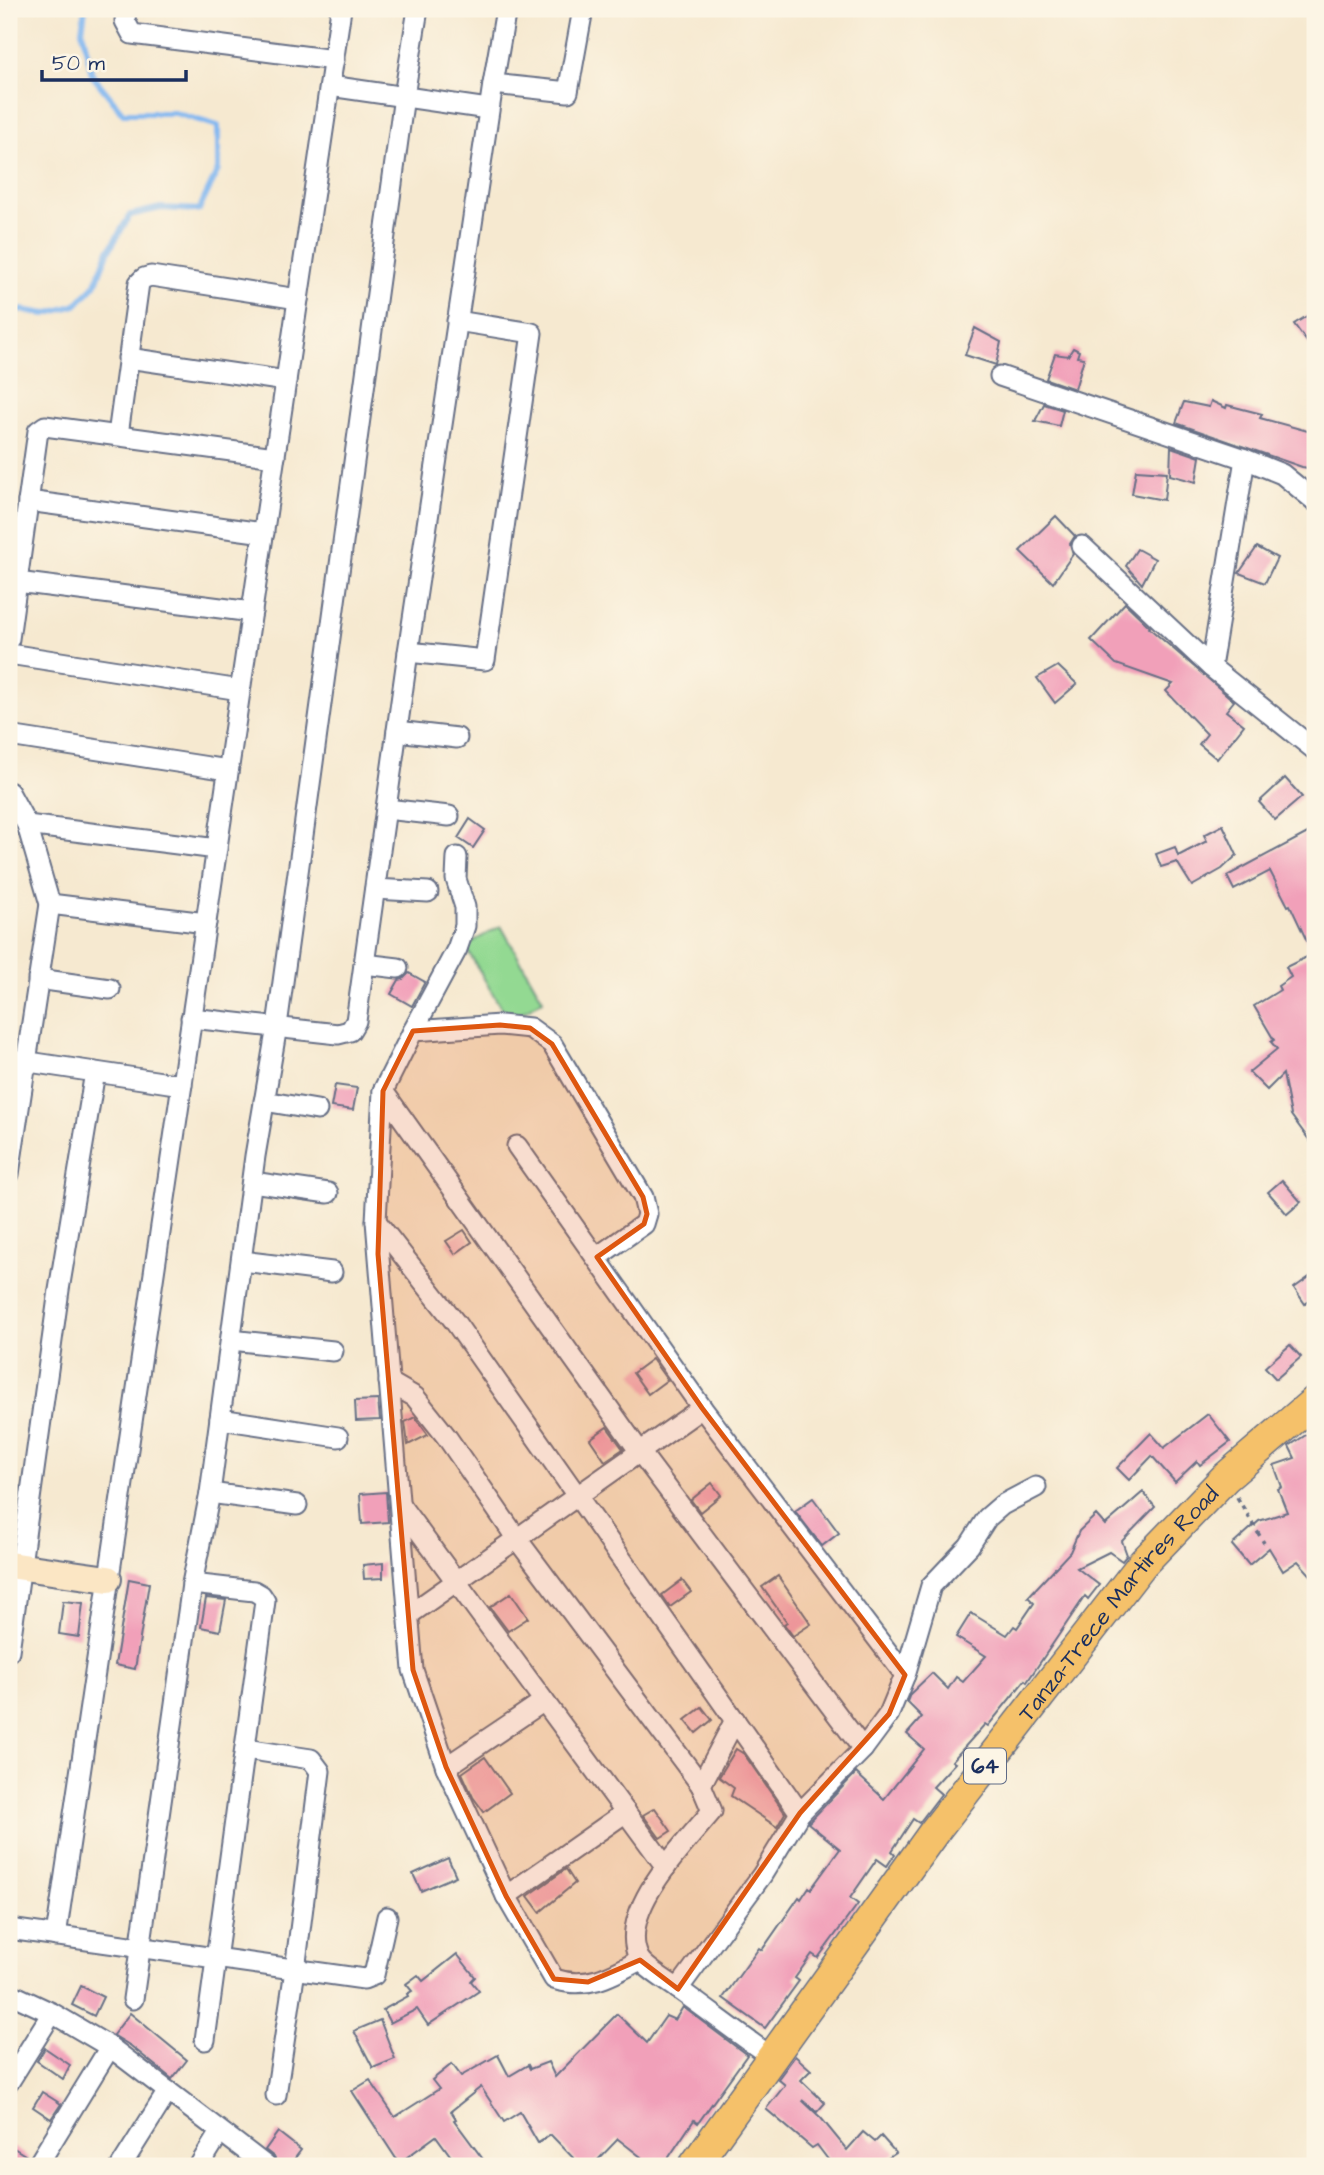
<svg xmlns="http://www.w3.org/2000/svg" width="1324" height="2175" font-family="'Architects Daughter',sans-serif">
	<rect width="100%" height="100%" fill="#fcf5e5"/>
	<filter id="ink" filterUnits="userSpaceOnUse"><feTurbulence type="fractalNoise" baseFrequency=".0143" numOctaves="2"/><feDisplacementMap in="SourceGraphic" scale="14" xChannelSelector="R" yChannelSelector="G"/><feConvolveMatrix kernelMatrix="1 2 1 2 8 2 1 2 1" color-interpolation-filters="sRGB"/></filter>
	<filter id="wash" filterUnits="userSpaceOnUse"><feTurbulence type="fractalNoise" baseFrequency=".00686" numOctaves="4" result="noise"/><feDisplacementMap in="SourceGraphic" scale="28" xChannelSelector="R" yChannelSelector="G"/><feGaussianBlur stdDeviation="1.57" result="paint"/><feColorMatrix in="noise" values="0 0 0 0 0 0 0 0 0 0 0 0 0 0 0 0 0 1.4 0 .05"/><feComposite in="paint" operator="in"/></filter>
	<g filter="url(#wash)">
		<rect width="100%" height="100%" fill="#f6e9d0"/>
		<polygon fill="#93d992" stroke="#578478" stroke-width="2" points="501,926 543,1000 508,1020 465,946"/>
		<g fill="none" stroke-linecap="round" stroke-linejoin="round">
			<polyline stroke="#81b7f0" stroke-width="6" points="9,308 46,314 76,305 95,285 108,252 130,215 161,208 199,210 218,170 218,126 175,113 123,113 92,75 82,30 85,9"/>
		</g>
		<g id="blocks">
			<g fill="#f1a0b9">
				<polygon points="1315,311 1315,353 1294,324"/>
				<polygon points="975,328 1001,342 996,365 965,355"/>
				<polygon points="1073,348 1079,351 1077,357 1084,358 1075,389 1046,379 1055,354 1068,356"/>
				<polygon points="1211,401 1226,408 1227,405 1262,414 1260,418 1315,433 1315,469 1302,467 1176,423 1184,402 1209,407"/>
				<polygon points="1044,404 1063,410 1059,426 1035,421"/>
				<polygon points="1171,447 1200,457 1196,482 1170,475"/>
				<polygon points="1136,470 1167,472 1164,500 1132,494"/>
				<polygon points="1056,516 1075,536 1070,544 1073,554 1053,583 1020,551"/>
				<polygon points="1257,547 1277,558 1265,583 1239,573"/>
				<polygon points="1137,549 1155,559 1142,584 1126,566"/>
				<polygon points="1125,603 1150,627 1149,628 1234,701 1226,711 1244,725 1217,759 1199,744 1207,734 1166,691 1173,684 1116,664 1091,640"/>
				<polygon points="1058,666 1077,684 1055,703 1037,678"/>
				<polygon points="1285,778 1302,797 1275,820 1259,802"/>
				<polygon points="470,819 485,830 473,848 458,838"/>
				<polygon points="1223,825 1237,855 1222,869 1192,886 1177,862 1161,867 1156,854 1175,847 1178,856 1207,841 1204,835"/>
				<polygon points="1315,829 1315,1148 1291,1115 1283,1074 1267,1090 1249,1072 1277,1049 1271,1042 1274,1040 1254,1006 1280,990 1278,986 1291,977 1286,967 1313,954 1290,905 1288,906 1270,871 1234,890 1227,876"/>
				<polygon points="409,973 425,982 412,1006 391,994 399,980 403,979"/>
				<polygon points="335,1085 357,1088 353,1110 331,1107"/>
				<polygon points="1282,1180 1301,1202 1287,1214 1268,1192"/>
				<polygon points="464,1230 472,1242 455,1254 446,1241"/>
				<polygon points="1315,1273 1315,1297 1305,1304 1294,1288"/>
				<polygon points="1290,1345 1301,1357 1276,1379 1265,1367"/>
				<polygon points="652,1359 667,1380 648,1394 633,1373"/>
				<polygon points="378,1400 380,1420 356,1421 355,1401"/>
				<polygon points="1208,1414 1230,1442 1200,1465 1197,1461 1175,1482 1152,1456 1129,1480 1117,1468 1151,1433 1164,1448"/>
				<polygon points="415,1417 428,1435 408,1445 405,1422"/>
				<polygon points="607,1427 623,1449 605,1461 590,1439"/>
				<polygon points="1309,1433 1315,1447 1315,1580 1298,1561 1283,1571 1269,1548 1249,1565 1232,1545 1259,1521 1287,1512 1278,1489 1282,1487 1274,1465 1295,1458 1289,1446"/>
				<polygon points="712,1483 721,1495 700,1512 691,1500"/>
				<polygon points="386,1492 388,1522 362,1524 360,1494"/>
				<polygon points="1143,1492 1155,1507 1122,1541 1127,1555 1122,1561 1109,1552 1077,1568 1099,1585 1088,1599 1085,1596 1027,1682 1025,1680 988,1726 985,1724 952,1761 955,1763 933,1787 941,1794 919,1823 913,1819 892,1851 895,1854 887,1866 877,1859 850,1898 858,1904 818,1958 812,1954 795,1978 799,1981 765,2028 723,1998 759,1948 762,1950 799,1897 801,1899 809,1887 811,1889 840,1849 808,1823 810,1821 856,1773 884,1799 924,1749 907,1734 922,1717 907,1702 910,1694 932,1673 948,1689 956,1677 963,1682 986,1656 956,1637 971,1613 1007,1635 1014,1626 1017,1628 1034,1603 1028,1597 1070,1552 1079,1531 1096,1515 1105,1525"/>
				<polygon points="813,1498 839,1533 822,1546 795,1511"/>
				<polygon points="383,1563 383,1578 364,1579 363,1565"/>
				<polygon points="778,1576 811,1624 793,1636 784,1624 787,1622 762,1587"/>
				<polygon points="129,1579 149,1583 135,1669 115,1665"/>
				<polygon points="682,1580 691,1592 670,1607 662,1595"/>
				<polygon points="511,1593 528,1618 508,1631 490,1607"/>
				<polygon points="206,1598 226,1600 220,1631 201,1627"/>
				<polygon points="63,1601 83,1603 79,1637 59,1634"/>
				<polygon points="702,1707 712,1720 696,1733 685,1720"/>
				<polygon points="736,1749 744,1754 785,1813 777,1827 731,1796 734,1788 719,1777"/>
				<polygon points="485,1757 510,1793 484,1812 473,1797 462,1773"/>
				<polygon points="655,1808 671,1831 660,1838 643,1815"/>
				<polygon points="448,1858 456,1876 421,1891 413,1874"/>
				<polygon points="566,1869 575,1883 540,1912 528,1896"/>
				<polygon points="457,1954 475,1977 471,1981 479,1991 428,2025 417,2009 390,2023 383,2010 408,1996 407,1994 412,1991 406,1984 418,1975 423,1981"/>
				<polygon points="81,1986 103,1997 94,2016 72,2005"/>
				<polygon points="683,2007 747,2055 698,2123 694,2120 663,2166 634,2166 641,2157 618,2139 592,2166 581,2166 551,2135 538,2143 520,2112 504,2122 481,2087 451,2111 456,2119 454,2120 488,2166 458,2166 436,2136 399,2163 352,2091 370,2080 395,2117 439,2089 432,2080 452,2064 461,2076 498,2055 509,2076 528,2065 530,2069 548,2062 555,2077 617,2014 647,2043 666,2016 675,2020"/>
				<polygon points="130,2013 187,2060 172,2079 131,2046 113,2035"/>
				<polygon points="380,2020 395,2059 373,2068 354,2031"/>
				<polygon points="45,2048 70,2065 63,2079 37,2061"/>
				<polygon points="795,2056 811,2070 801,2080 825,2103 817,2112 802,2100 821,2118 847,2150 863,2132 875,2142 881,2136 896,2153 876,2166 833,2166 817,2145 812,2148 766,2109 785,2085 778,2079"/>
				<polygon points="42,2092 61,2104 51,2119 33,2107"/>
				<polygon points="278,2132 301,2150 289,2166 278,2166 274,2157 265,2150"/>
				<polygon points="9,2145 28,2157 25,2166 9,2166"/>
			</g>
		</g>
	</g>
	<g filter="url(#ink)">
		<use href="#blocks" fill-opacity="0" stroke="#687086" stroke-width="2"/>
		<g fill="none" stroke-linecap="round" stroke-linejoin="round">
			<g stroke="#687086" stroke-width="23">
				<g id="street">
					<polyline points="126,9 125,21 132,34 334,60"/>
					<polyline points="493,84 506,9"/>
					<polyline points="330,86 488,109"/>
					<polyline points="128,358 286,381"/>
					<polyline points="1000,376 1245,459 1282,474 1315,501"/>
					<polyline points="118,435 139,283 144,278 151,276 298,299"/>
					<polyline points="28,501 264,533"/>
					<polyline points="1082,546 1211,667 1315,750"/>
					<polyline points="17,582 252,612"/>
					<polyline points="9,639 38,431 45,426 275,457"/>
					<polyline points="408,652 485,660 532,333 457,321"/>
					<polyline points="9,654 240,690"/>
					<polyline points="1211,667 1245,459"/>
					<polyline points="397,731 457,738"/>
					<polyline points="9,736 228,770"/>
					<polyline points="9,792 27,825 50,904 9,1174"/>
					<polyline points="386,809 449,816"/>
					<polyline points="27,825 217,849"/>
					<polyline points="375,889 428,892"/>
					<polyline points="50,904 206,923"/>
					<polyline points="364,964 398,968"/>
					<polyline points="38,979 110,989"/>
					<polyline points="191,1018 338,1034 350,1031 356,1021 408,652 493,84 568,92 583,9"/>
					<polyline points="413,1031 457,949 465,926 465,907 456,879 457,857"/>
					<polyline points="9,1059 182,1085"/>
					<polyline points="383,1091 640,1452 863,1749"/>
					<polyline points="264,1101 317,1110"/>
					<polyline points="517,1146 702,1408 905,1675"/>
					<polyline points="252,1182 328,1193"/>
					<polyline points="376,1221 455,1322 800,1813"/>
					<path d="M597,1257L644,1224L647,1214L643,1197L552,1044L530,1028L500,1025L413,1031L383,1091L376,1221L413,1670L446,1767L506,1896L554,1979C587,1990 611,1976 640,1960"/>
					<polyline points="242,1261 332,1272"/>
					<polyline points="231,1340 333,1351"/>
					<polyline points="389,1382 415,1397 446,1436 517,1539 701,1785"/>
					<polyline points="220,1419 338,1437"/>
					<polyline points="210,1493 297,1505"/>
					<polyline points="400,1505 666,1867"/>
					<polyline points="192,1584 254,1591 261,1595 265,1601 205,2040"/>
					<polyline points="410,1614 702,1408"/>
					<polyline points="9,1651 59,1290 95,1072"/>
					<path d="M735,1720L701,1785L712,1811C685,1844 616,1912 639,1958C644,1967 668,1982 677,1988C709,2011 740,2035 773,2058"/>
					<polyline points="245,1749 311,1759 320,1771 295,1970 276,2095"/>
					<polyline points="446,1767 544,1701"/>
					<polyline points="506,1896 626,1812"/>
					<polyline points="9,1929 364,1979 374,1975 387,1917"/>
					<polyline points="56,1936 341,9"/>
					<polyline points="678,1989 762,1875 800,1813 863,1749 889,1714 905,1675 931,1586 969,1546 987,1518 1002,1505 1036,1487"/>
					<polyline points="9,1993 52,2013 110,2047 266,2166"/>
					<polyline points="133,1999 192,1584 210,1493 255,1156 277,1026 404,96 418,9"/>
					<polyline points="9,2082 52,2013"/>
					<polyline points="37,2166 110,2047"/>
					<polyline points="121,2166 168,2091"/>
					<polyline points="199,2166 220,2132"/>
				</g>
			</g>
			<g stroke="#687086" stroke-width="30">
				<polyline id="secondary" points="9,1565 108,1579"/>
			</g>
			<g stroke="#687086" stroke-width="33">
				<g id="primary">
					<path id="s1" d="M694,2166L934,1832L1143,1563L1225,1478L1315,1401"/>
				</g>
			</g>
			<polyline stroke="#687086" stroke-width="3.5" stroke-dasharray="5 5" stroke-linecap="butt" points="1237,1497 1264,1543"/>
			<use href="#street" stroke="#fff" stroke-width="19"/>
			<use href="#secondary" stroke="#fbe6c4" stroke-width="26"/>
			<use href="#primary" stroke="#f5c16b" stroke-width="30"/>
		</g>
	</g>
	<path fill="#de5710" fill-opacity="0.2" stroke="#de5710" stroke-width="5" stroke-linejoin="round" d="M500,1025L530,1028L552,1044L643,1197L647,1214L644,1224L597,1257L702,1408L905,1675L889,1714L800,1813L678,1989L640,1960L588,1982L554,1979L506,1896L446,1767L413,1670L378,1254L383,1091L413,1031Z"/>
	<g text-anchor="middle" stroke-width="5" stroke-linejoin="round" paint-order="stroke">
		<rect fill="#fcf5e5" stroke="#5e6a86" stroke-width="2" x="964" y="1748.5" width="42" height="35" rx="5"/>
		<g font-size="21" font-weight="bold" fill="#1b2f5e">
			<text x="985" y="1773">64</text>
		</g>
		<g font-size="23" fill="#1b2f5e" stroke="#fcf5e5">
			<text dy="8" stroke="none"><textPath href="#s1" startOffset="705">Tanza-Trece Martires Road</textPath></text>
		</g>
	</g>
	<rect width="1324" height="2175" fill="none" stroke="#fcf5e5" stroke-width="35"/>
	<path d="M42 70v10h144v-10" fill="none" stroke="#1b2f5e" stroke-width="3.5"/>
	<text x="52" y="70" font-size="21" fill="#1b2f5e" stroke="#fcf5e5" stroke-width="5" paint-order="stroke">50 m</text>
</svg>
